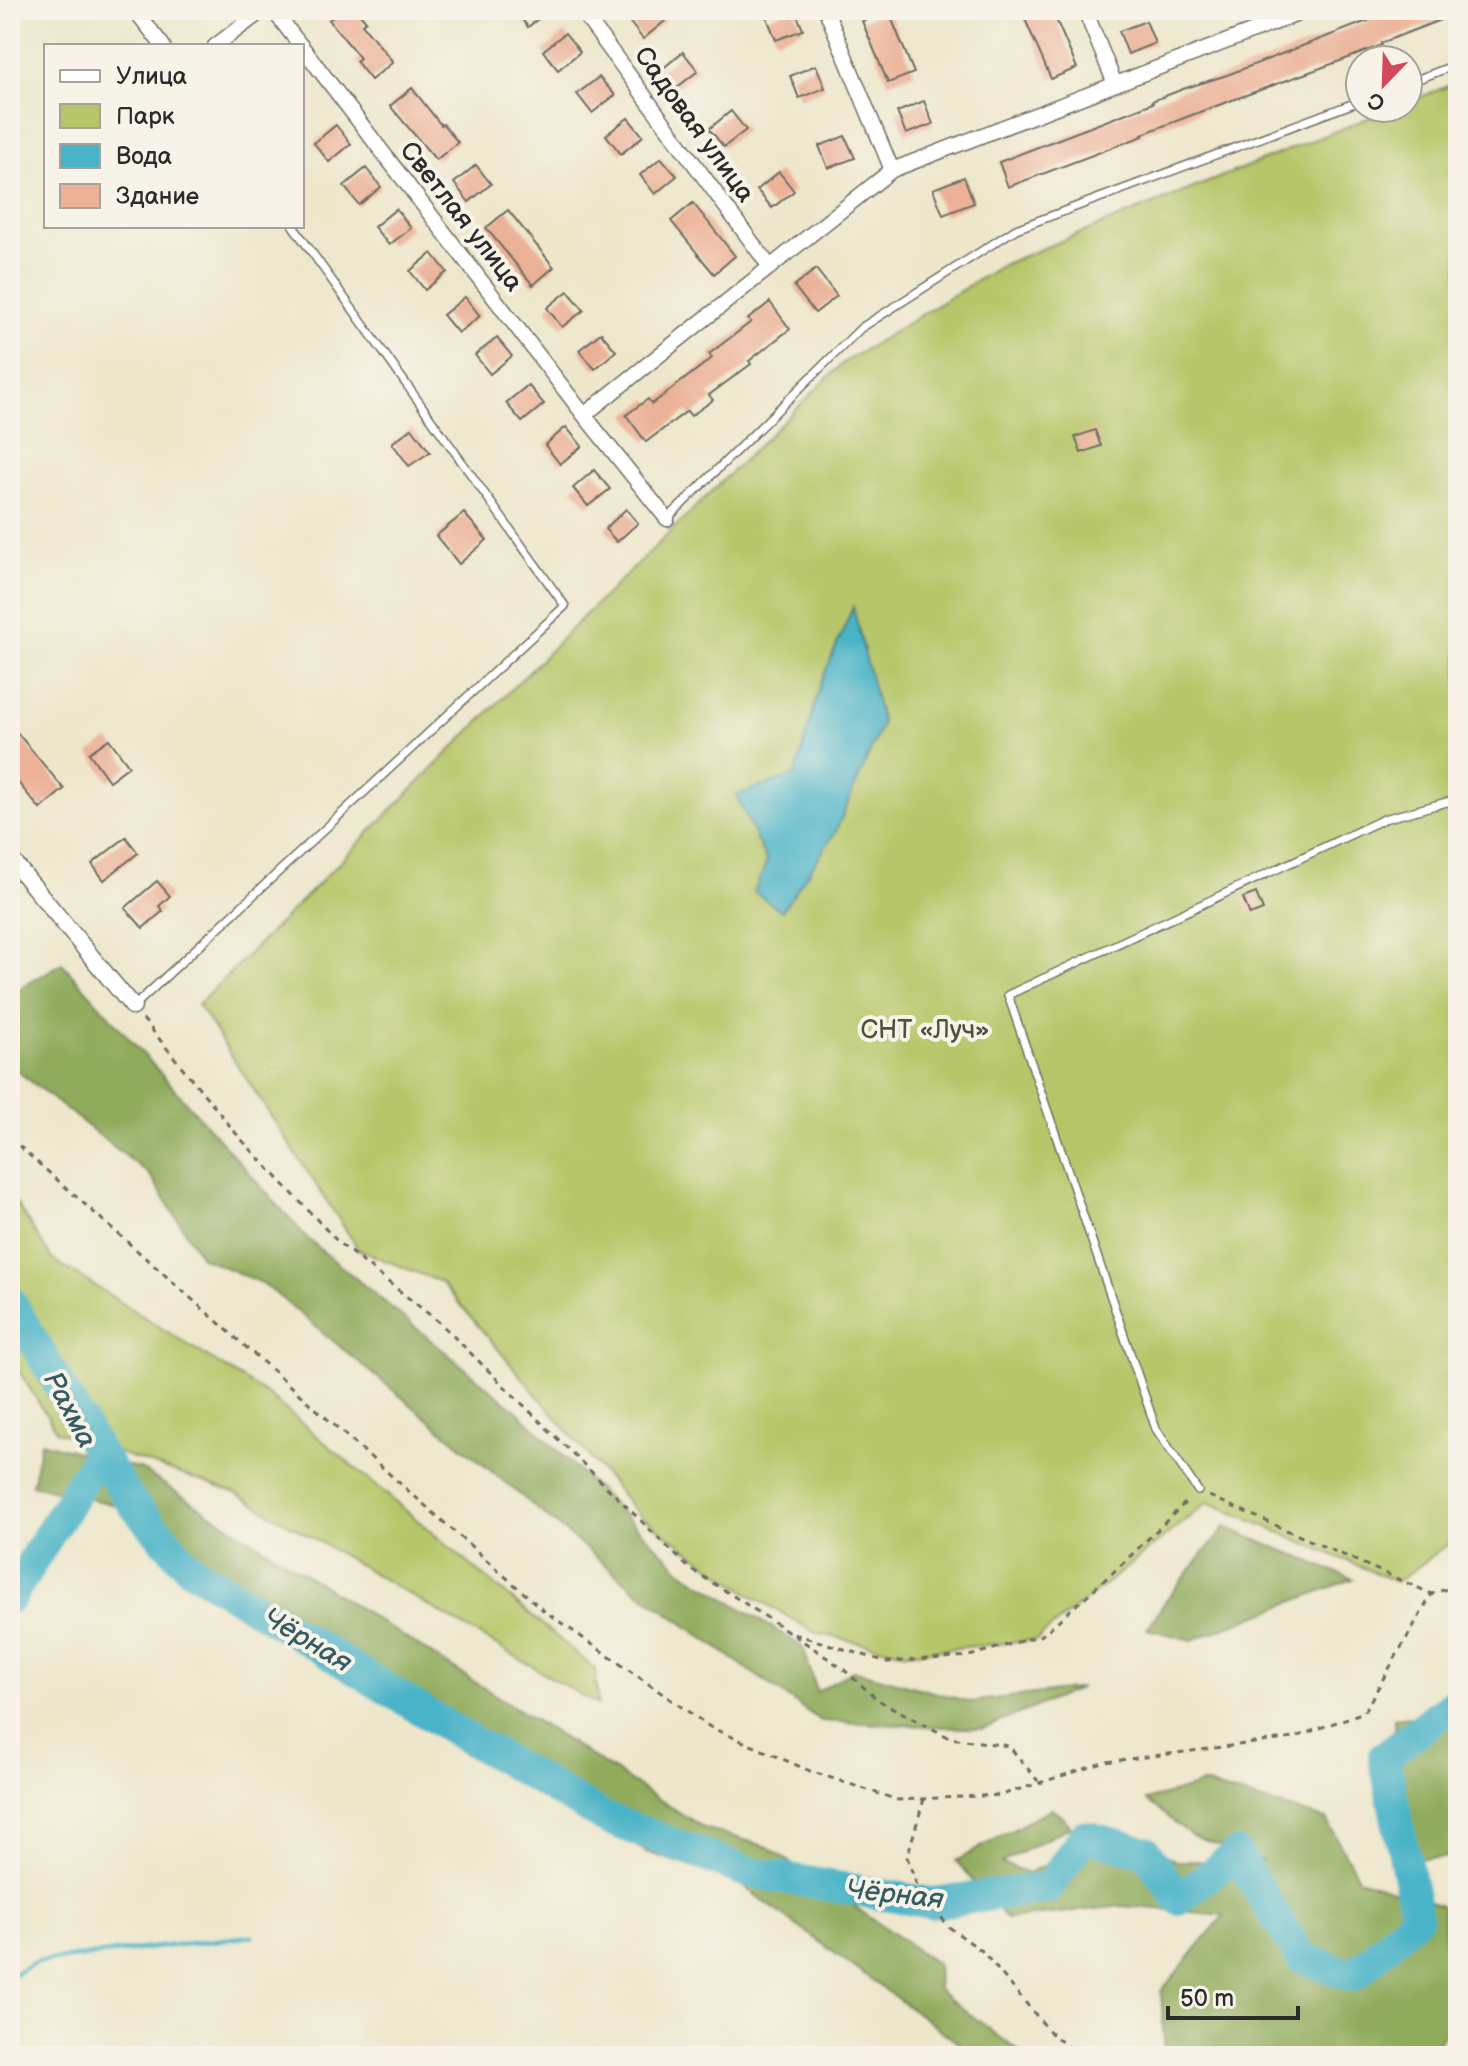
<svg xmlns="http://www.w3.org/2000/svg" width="1468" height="2066" font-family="'Balsamiq Sans',sans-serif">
	<rect width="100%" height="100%" fill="#f7f3e8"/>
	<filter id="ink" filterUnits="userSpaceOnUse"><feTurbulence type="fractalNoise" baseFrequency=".0125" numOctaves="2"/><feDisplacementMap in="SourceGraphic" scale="16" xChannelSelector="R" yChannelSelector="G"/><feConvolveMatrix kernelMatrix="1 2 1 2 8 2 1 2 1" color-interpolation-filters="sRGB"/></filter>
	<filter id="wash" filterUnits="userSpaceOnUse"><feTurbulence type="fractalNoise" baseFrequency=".006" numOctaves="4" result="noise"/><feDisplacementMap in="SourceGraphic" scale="32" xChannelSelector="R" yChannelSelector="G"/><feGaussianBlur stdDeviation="1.8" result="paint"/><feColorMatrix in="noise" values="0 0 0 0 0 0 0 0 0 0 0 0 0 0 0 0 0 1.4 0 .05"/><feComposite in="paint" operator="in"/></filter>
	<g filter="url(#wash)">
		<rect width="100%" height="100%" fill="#eee7cc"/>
		<g fill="#b6c668" stroke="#70784a" stroke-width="2">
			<polygon points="1458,82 1458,1537 1397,1582 1208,1502 1036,1640 906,1653 816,1633 751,1595 638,1514 441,1282 359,1250 198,1005 577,623 843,363 1004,264 1393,108 1408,108 1408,102"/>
			<polygon points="10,1193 52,1259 268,1395 595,1669 598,1705 236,1493 57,1432 10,1357"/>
		</g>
		<g fill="#90ab5c" stroke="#5e6b44" stroke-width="2">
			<polygon points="62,963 309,1240 517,1411 683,1572 803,1647 817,1692 853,1670 970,1702 1081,1688 983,1729 821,1721 637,1591 264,1284 201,1257 150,1175 10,1065 10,995"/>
			<polygon points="41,1442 140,1469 704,1828 768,1847 937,1964 938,1990 1025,2056 976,2056 736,1881 646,1852 504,1766 120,1506 32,1485"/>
			<polygon points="1225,1527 1353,1579 1192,1640 1147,1629 1166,1600"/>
			<polygon points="1458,1715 1458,1857 1394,1859 1394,1718"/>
			<polygon points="1203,1784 1326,1819 1359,1879 1442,1906 1454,2020 1428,2056 1165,2056 1161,1991 1224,1915 1123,1906 1007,1919 956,1861 1052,1808 1071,1826 1001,1863 1028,1873 1120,1831 1176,1861 1263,1861 1192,1836 1146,1800"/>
		</g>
		<polygon fill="#49b3c7" stroke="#3a6f79" stroke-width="2" points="853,607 882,724 835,833 782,911 754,892 767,862 736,795 795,775 821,682"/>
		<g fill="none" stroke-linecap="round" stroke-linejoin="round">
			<g stroke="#49b3c7" stroke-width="5">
				<polyline points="10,1976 35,1962 252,1936"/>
				<polyline points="10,2032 14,2056"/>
			</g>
			<g stroke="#49b3c7" stroke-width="32">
				<polyline points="10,1301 99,1453 132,1503 189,1567 460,1734 605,1818 748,1872 931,1903 1048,1888 1084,1836 1146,1852 1179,1899 1236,1854 1302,1958 1354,1976 1417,1917 1384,1757 1458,1700"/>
				<polyline points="10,1598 99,1453"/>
			</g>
		</g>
		<g id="blocks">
			<g fill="#ecb298">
				<polygon points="341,10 357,10 366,21 362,24 393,62 371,80 356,61 360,58 329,20"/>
				<polygon points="515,10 549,10 528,27"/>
				<polygon points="641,10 656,10 665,21 643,39 628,20"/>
				<polygon points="787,10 795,10 803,30 776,40 767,18"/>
				<polygon points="888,10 914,73 888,83 862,21"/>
				<polygon points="1021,10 1052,10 1077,68 1051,79"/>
				<polygon points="1386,10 1458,10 1458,13 1381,43 1382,45 1351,57 1205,110 1142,134 1143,136 1008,187 999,162 1153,103 1152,101 1183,89 1227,75 1388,13"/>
				<polygon points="1146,21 1155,43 1128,54 1119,31"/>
				<polygon points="565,33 580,52 558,70 543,51"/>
				<polygon points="683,52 698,71 676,88 661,70"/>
				<polygon points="816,65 825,88 799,98 790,76"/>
				<polygon points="599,77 615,95 592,113 577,94"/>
				<polygon points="412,88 441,125 443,124 458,142 436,160 390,106"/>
				<polygon points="924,101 933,124 906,134 897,112"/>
				<polygon points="731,111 746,130 724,147 709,129"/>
				<polygon points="628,118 643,136 621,154 606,135"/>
				<polygon points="336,125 351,144 329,162 314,143"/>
				<polygon points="845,136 855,158 828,168 819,146"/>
				<polygon points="661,158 677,176 655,194 640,175"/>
				<polygon points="476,165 491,184 469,202 454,183"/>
				<polygon points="366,168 381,187 359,205 344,186"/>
				<polygon points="779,172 794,191 772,208 757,190"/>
				<polygon points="964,177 974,203 943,215 933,189"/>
				<polygon points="693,203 735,256 714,274 671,221"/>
				<polygon points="396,209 411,228 389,245 374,227"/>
				<polygon points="508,210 554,267 533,285 486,228"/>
				<polygon points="432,253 447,272 425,290 410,271"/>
				<polygon points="816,269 837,296 815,313 794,286"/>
				<polygon points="568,291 584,310 562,327 547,308"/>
				<polygon points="465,297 480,316 458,333 443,315"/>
				<polygon points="770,302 790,329 749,361 751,364 709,395 713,400 691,416 687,411 646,442 626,415 648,399 652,404 712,358 709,354 751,322 748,319"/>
				<polygon points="601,333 616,351 595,369 579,350"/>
				<polygon points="497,338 512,356 490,374 475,355"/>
				<polygon points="528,385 544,404 522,422 506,403"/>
				<polygon points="566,427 582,446 560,464 545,445"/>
				<polygon points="412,428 430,452 409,466 392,443"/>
				<polygon points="1095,430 1101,446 1081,453 1075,437"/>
				<polygon points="594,470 610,489 588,506 573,488"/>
				<polygon points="626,509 638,523 617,542 605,529"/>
				<polygon points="464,513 487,540 459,564 436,536"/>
				<polygon points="10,724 64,789 40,809 10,773"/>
				<polygon points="109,739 129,766 109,781 89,753"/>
				<polygon points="126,837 138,853 104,880 92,864"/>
				<polygon points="157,881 170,896 159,906 163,911 143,928 125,908"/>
				<polygon points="1256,893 1263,910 1250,915 1243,898"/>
			</g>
		</g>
	</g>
	<g filter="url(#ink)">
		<use href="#blocks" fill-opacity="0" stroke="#6f6d63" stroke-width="2"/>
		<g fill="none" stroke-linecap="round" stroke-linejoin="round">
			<g stroke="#6f6d63" stroke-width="10">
				<g id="service">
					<polyline points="1408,83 1458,64"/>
					<polyline points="667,519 861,328 1016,229 1360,101"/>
					<polyline points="133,1007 565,606 293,226"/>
					<polyline points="1198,1491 1156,1429 1008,995 1384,819 1458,799"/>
				</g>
			</g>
			<g stroke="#6f6d63" stroke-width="17">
				<g id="minor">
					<polyline points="135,10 163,46"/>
					<polyline points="273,10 301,46"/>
					<polyline points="581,10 770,267"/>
					<polyline points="826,10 892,170"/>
					<polyline points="1085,10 1115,84"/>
					<polyline points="215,46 263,10"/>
					<polyline points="302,47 584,415 667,519"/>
					<polyline points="584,415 892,170 1308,10"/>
				</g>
			</g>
			<g stroke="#6f6d63" stroke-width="19">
				<polyline id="tertiary" points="10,858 133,1007"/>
			</g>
			<g stroke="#6f6d63" stroke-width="3" stroke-dasharray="6 6" stroke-linecap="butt">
				<polyline points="143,1019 239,1137 339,1243 440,1323 688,1567 791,1633 887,1662 969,1656 1042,1635 1118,1568 1189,1499"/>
				<polyline points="10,1138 543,1610 710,1727 810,1771 898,1800 1001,1795 1106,1762 1293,1738 1364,1712 1432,1594 1458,1585"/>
				<polyline points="1209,1496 1432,1594"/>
				<polyline points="794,1635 842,1668 878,1700 950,1738 1009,1746 1038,1781"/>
				<polyline points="924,1799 907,1857 916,1883 931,1897 933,1907 949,1927 982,1951 1052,2034 1079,2056"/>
			</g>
			<use href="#service" stroke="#fff" stroke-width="7"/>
			<use href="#minor" stroke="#fff" stroke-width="14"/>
			<use href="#tertiary" stroke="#fff" stroke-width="16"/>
		</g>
	</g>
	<g text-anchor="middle" stroke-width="8" stroke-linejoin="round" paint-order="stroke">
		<g font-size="26" fill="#2b2b2b" stroke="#f7f3e8">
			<text transform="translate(695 124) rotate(54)" y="9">Садовая улица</text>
			<text transform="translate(462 216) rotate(52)" y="9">Светлая улица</text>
		</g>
		<g font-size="26" fill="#4e523a" stroke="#f7f3e8">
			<text x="925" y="1038">СНТ «Луч»</text>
		</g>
		<g font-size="28" font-style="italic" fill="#365b62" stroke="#f7f3e8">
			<text transform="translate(71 1409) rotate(62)" y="10">Рахма</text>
			<text transform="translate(308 1639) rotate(31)" y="10">Чёрная</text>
			<text transform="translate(895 1893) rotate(6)" y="10">Чёрная</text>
		</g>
	</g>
	<rect width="1468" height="2066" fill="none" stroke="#f7f3e8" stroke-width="40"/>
	<rect x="44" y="44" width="260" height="184" fill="#f7f3e8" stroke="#a5a39c" stroke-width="2"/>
	<rect x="60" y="70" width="40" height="12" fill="#ffffff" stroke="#a5a39c" stroke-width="2"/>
	<text x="116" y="84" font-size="24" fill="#2b2b2b">Улица</text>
	<rect x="60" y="104" width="40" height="24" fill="#b6c668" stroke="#a5a39c" stroke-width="2"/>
	<text x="116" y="124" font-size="24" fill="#2b2b2b">Парк</text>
	<rect x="60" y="144" width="40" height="24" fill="#49b3c7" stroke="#a5a39c" stroke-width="2"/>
	<text x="116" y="164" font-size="24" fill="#2b2b2b">Вода</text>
	<rect x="60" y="184" width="40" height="24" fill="#ecb298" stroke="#a5a39c" stroke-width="2"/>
	<text x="116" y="204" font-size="24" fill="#2b2b2b">Здание</text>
	<g transform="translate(1384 84) rotate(203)"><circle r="38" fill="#f7f3e8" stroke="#a5a39c" stroke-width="2"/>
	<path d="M0-6L14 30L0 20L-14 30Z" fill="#d1495b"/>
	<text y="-12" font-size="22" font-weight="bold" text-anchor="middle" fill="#2b2b2b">С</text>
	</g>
	<path d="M1168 2006v12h130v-12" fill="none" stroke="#2b2b2b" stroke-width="4"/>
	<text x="1180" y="2006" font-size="24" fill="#2b2b2b" stroke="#f7f3e8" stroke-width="6" paint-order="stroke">50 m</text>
</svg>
